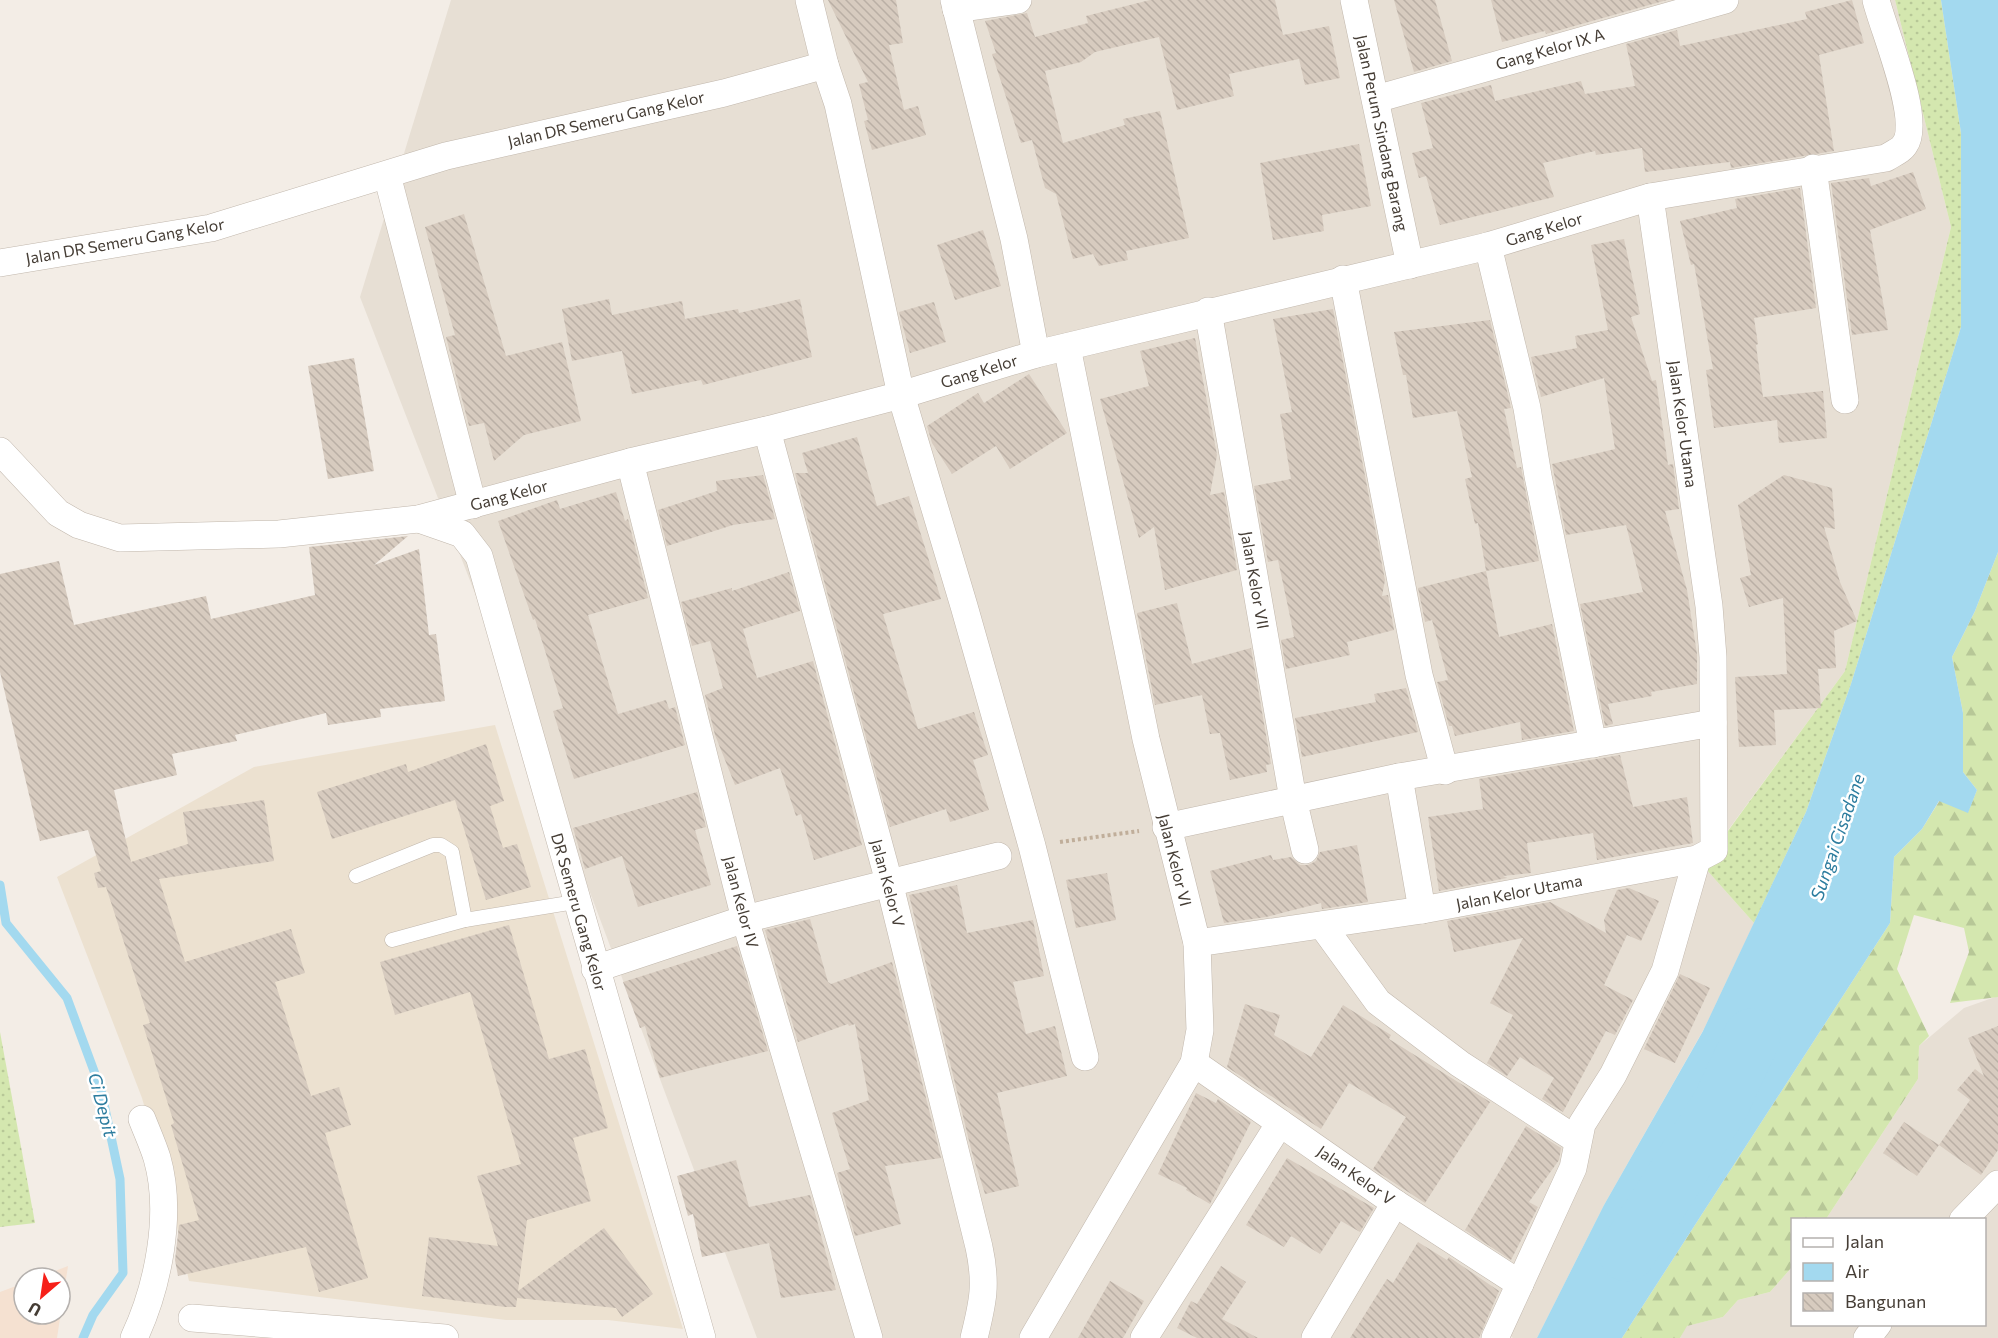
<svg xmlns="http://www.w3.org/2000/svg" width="1998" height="1338" font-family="Commissioner,sans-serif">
	<defs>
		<pattern id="grass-dots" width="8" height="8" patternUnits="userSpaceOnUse" patternTransform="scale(1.5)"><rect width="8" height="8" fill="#d4e7af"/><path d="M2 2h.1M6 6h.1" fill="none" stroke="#b7c797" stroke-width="1.8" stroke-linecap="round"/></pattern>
		<pattern id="forest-firs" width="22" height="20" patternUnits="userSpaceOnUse" patternTransform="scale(1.5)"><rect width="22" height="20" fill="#d4e7af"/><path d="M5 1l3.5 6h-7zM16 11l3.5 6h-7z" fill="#b7c797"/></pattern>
		<pattern id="building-back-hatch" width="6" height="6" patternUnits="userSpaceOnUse" patternTransform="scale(1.5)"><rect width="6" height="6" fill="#d7cbbf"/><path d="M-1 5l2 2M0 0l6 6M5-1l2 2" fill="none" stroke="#baafa5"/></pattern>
	</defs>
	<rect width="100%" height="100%" fill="#f3ede6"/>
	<g fill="#e7dfd4">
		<polygon points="451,0 1895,0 1951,227 1845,671 1712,852 1697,859 1754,923 1705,1027 1604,1205 1537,1338 1513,1338 1500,1328 1494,1338 757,1338 564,823 360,297"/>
		<polygon points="1998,996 1998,1338 1680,1338 1686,1326 1723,1317 1738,1300 1770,1292 1792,1267 1792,1324 1984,1324 1984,1220 1826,1219 1918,1079 1919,1046 1964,1008"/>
	</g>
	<polygon fill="#f5e1d1" points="68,1266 57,1338 0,1338 0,1292 24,1283 24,1314 60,1314 60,1278 37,1278"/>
	<polygon fill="#ece1d0" points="495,725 683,1329 608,1320 506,1320 189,1281 171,1200 142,1098 57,877 254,767"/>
	<g fill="url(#grass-dots)">
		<polygon points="1895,0 1941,0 1961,133 1961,327 1851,684 1806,812 1754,923 1697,859 1714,850 1845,671 1951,227"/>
		<polygon points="0,1032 35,1223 0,1227"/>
	</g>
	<polygon fill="url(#forest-firs)" points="1998,552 1998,997 1950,1003 1969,952 1964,928 1914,915 1897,969 1929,1036 1919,1046 1918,1079 1826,1219 1792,1220 1792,1267 1770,1292 1738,1300 1723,1317 1687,1326 1680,1338 1622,1338 1890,923 1894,857 1922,829 1940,800 1968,812 1977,790 1963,772 1963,713 1952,657 1975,611"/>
	<polygon fill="#a3d9ef" points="1941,0 1998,0 1998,552 1975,611 1952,657 1963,713 1963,772 1977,790 1968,813 1939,801 1922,829 1894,857 1890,923 1622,1338 1537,1338 1604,1205 1703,1031 1806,812 1851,684 1961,327 1961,133"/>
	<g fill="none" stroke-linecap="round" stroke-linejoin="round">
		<polyline stroke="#a3d9ef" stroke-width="9" points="0,885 6,923 67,998 101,1090 120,1179 123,1273 93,1315 83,1338"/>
		<polyline stroke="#a3d9ef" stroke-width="57" points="1627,1253 1721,1104 1752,1037"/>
	</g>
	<g fill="url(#building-back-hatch)">
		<polygon points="828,0 896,0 903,43 889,45 904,110 918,106 926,135 872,150 864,121 868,120 859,84 868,82"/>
		<polygon points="1150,0 1275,0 1283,35 1329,26 1340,78 1305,85 1299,59 1229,74 1234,96 1177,110 1159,37 1095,52 1081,62 1045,71 1063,143 1125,125 1123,119 1160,111 1189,238 1126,251 1128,260 1099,266 1093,254 1073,259 1056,194 1045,188 1032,140 1021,143 992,54 996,53 985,21 1027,13 1035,37 1088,23 1086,16"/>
		<polygon points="1394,0 1435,0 1452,61 1414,72"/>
		<polygon points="1491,0 1667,0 1546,34 1545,31 1502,42"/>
		<polygon points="1852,0 1864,43 1819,55 1834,151 1731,168 1730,162 1645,172 1642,148 1596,155 1595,151 1543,163 1554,197 1440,225 1426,176 1419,178 1412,153 1433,148 1421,103 1491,85 1495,101 1581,81 1585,94 1635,86 1626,44 1677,30 1680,46 1807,19 1805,12"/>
		<polygon points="1359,144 1371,206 1322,215 1324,231 1273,240 1260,163"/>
		<polygon points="1913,172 1926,209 1870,230 1888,330 1852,335 1831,183 1869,178 1871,186"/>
		<polygon points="1800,188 1816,308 1754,318 1758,344 1756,345 1763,397 1823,391 1827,438 1779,443 1777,420 1714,428 1706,370 1713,369 1694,264 1691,265 1680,221 1737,208 1735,199"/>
		<polygon points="464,214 506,356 562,342 581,421 524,435 494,461 484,423 469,426 446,337 455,335 425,227"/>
		<polygon points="983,230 1001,286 955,300 937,245"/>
		<polygon points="1624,239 1640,314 1631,317 1652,381 1656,380 1668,465 1673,464 1679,509 1665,511 1687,590 1697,654 1697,684 1651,692 1652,696 1608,704 1613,724 1605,726 1580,604 1643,592 1626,525 1566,535 1552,464 1615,449 1604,378 1541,397 1531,357 1577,348 1575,336 1608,330 1591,245"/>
		<polygon points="609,299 612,315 682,301 685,319 738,309 739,313 800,299 812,357 703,385 701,380 632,394 622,351 572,361 562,309"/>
		<polygon points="934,302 946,342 910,353 899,312"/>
		<polygon points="1333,309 1385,580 1382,596 1388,595 1394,630 1347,642 1350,655 1286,669 1281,640 1294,637 1291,621 1278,560 1268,562 1254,486 1291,479 1280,414 1292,412 1273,319"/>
		<polygon points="1490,320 1511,408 1504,409 1517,468 1521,467 1539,561 1486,571 1478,523 1475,524 1465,479 1472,477 1457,411 1413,418 1406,375 1403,375 1394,332"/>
		<polygon points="1195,338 1217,455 1210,495 1224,492 1237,570 1165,590 1154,527 1139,538 1100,399 1149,386 1140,351"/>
		<polygon points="354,358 374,471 328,479 308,366"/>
		<polygon points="1029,374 1067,433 1010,469 996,446 952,474 932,443 927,426 978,393 984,403"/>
		<polygon points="857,437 877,506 909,496 941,599 883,614 918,729 974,712 988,755 973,760 989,810 950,822 946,809 890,827 795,473 808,473 802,453"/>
		<polygon points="763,475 775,519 733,525 667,546 658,510 717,491 716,481"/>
		<polygon points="1784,475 1832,488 1835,529 1824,527 1840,582 1857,621 1834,631 1836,668 1818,669 1821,708 1774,710 1776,745 1739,747 1735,677 1787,674 1783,598 1749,607 1740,578 1751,575 1738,505"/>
		<polygon points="616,492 625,521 628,519 648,598 588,615 618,714 666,700 669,709 675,707 685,745 574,779 553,711 563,708 535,619 533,620 498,521 557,500 560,509"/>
		<polygon points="408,536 374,565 419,549 429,635 436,634 445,701 380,709 381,717 328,725 326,713 235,735 237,741 172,754 177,775 114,790 131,862 188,844 183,812 264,800 274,861 159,879 185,962 291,929 305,973 275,982 311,1096 339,1087 351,1125 325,1133 368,1278 319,1292 306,1247 178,1276 175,1260 179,1225 199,1220 171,1125 174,1123 143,1025 150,1023 106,887 98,888 94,873 101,871 88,830 40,841 0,672 0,574 59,561 74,625 206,596 211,619 315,595 309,547"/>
		<polygon points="1486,571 1499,637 1552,624 1574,731 1522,740 1520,722 1455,736 1452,726 1449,726 1437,682 1448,680 1432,620 1425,622 1418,588"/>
		<polygon points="789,572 800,611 743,629 757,678 813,661 862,845 814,860 801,814 796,816 780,768 735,785 715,735 705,695 723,688 710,641 692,646 681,602 732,588 732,591"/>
		<polygon points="1177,603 1192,664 1251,648 1271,764 1266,765 1267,772 1230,780 1220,733 1210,734 1202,695 1155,705 1137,613"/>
		<polygon points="1406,688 1418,732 1302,757 1295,718 1376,702 1374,694"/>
		<polygon points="486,744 504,801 490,806 503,848 517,844 531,887 486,900 455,800 332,839 317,792 406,764 408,772"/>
		<polygon points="1620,755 1633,807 1687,797 1693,843 1597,860 1593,833 1527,843 1531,873 1503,876 1507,878 1439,891 1428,817 1483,809 1479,779"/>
		<polygon points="697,792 706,827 695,830 711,885 638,907 622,856 585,869 573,828"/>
		<polygon points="1357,845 1368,902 1322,909 1321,903 1266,917 1224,923 1210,871 1271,855 1273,860 1291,857 1300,865 1308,865 1316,861 1320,852"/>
		<polygon points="1107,873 1116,920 1076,928 1066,880"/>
		<polygon points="957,885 967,933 1033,920 1044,976 1013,982 1026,1034 1055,1026 1067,1076 997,1093 1019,1186 985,1194 972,1153 909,895"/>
		<polygon points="1629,888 1659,901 1641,941 1627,935 1604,985 1633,1000 1615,1035 1606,1031 1563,1112 1542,1099 1554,1078 1520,1057 1507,1076 1487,1063 1513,1015 1490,1003 1523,938 1454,952 1447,921 1550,902 1606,933 1604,920 1617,890"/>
		<polygon points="810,919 828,982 831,984 892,962 941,1158 885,1166 901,1224 855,1236 837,1173 850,1169 832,1113 869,1100 855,1024 849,1026 848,1024 798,1042 765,930"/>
		<polygon points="509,925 549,1059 585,1049 608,1128 573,1138 591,1201 527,1220 518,1291 604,1228 653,1294 622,1317 616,1308 517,1298 516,1307 505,1307 422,1296 429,1237 498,1246 477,1176 521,1164 470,992 395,1015 380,962"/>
		<polygon points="737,946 768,1051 660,1078 645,1026 640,1028 623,982"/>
		<polygon points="1680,974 1710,988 1675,1063 1644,1049"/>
		<polygon points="1245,1004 1280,1015 1274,1035 1311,1057 1343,1005 1391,1035 1389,1039 1490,1102 1425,1203 1373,1169 1406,1117 1349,1083 1321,1129 1227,1067"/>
		<polygon points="1998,1026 1998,1150 1981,1175 1939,1145 1970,1100 1957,1090 1975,1069 1984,1076 1968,1038"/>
		<polygon points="1196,1093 1216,1103 1218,1099 1251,1122 1210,1204 1186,1190 1187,1188 1158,1174"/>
		<polygon points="1904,1122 1939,1145 1917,1176 1883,1153"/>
		<polygon points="1526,1126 1561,1148 1559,1160 1529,1202 1538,1207 1511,1260 1465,1230"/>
		<polygon points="1287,1158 1374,1208 1360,1232 1341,1221 1320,1254 1291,1236 1284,1247 1246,1225"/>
		<polygon points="736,1160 749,1207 810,1195 836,1290 781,1298 769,1243 702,1257 693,1214 688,1216 677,1176"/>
		<polygon points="1418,1242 1447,1260 1449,1257 1499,1291 1479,1338 1350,1338 1387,1279 1393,1283"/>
		<polygon points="1221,1266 1246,1282 1222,1319 1258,1338 1197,1338 1177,1328 1191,1301 1197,1304"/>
		<polygon points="1110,1281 1144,1301 1123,1338 1078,1338"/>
	</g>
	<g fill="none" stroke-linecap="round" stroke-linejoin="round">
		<g stroke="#c1b7ac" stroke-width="15">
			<g id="service">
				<polyline points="356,876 433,845 441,845 452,852 465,920"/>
				<polyline points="392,940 465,920 575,902"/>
			</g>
		</g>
		<g stroke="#c1b7ac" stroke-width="28">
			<g id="minor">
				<polyline points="809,0 825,65"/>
				<path d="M954,0L1014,239L1036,354L1488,246L1650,197L1886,158C1892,154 1902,150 1905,144C1922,120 1883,29 1876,0"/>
				<polyline points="1354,0 1410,265"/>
				<polyline points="956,9 1018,0"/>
				<polyline points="1376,99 1725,0"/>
				<polyline points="1813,168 1845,400"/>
				<polyline points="387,175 473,505"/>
				<polyline points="1488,246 1527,408 1538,476 1593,744"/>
				<polyline points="0,263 211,228 446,156 724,93 825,65 838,104 901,395 964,606 1032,846 1085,1057"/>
				<polyline points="1343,279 1419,675 1445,771"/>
				<polyline points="1208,311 1293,799 1305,850"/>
				<path d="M767,430L889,882L979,1247C987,1284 983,1302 974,1338"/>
				<polyline points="0,451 58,513 79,525 120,538 279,534 418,519 630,462 767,430 901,395 1036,354"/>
				<polyline points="630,462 745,919 869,1338"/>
				<polyline points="419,519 462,534 479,556 702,1338"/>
				<polyline points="1399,777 1422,910"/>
				<polyline points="1166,827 1399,777 1713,723"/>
				<polyline points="1322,925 1378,1002 1460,1064 1577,1140"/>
				<polyline points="1197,943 1422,910 1697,859 1714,850 1713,657 1709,606 1650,197"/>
				<polyline points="595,969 745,919 998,856"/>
				<polyline points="1194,1063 1395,1203 1520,1284"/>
				<polyline points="1963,1220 1998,1184"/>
				<polyline points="192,1318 445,1338"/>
				<path d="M134,1338C158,1287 173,1214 157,1158C153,1145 147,1132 142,1119"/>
				<polyline points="1033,1338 1194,1063 1200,1030 1197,943 1146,739 1067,347"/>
				<polyline points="1144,1338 1280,1123"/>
				<polyline points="1315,1338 1395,1203"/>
				<polyline points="1495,1338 1573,1168 1582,1124 1613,1075 1665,971 1697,859"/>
				<polyline points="1867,1338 1878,1324"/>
			</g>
		</g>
		<polyline stroke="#c0ae9a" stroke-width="4" stroke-dasharray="3 3" stroke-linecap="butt" points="1060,842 1139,831"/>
		<use href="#service" stroke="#fff" stroke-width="14"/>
		<use href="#minor" stroke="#fff" stroke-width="27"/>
	</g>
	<g text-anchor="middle" stroke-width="5" stroke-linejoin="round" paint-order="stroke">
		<g font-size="16" fill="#453d35" stroke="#fff">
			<text transform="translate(1550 49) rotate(-16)" y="6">Gang Kelor IX A</text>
			<text transform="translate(606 119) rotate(-13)" y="6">Jalan DR Semeru Gang Kelor</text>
			<text transform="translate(1382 133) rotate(78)" y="6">Jalan Perum Sindang Barang</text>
			<text transform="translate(1544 229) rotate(-17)" y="6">Gang Kelor</text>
			<text transform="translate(125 241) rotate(-10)" y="6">Jalan DR Semeru Gang Kelor</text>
			<text transform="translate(979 371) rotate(-17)" y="6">Gang Kelor</text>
			<text transform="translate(1683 424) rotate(82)" y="6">Jalan Kelor Utama</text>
			<text transform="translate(509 495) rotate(-15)" y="6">Gang Kelor</text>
			<text transform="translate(1255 580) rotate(80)" y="6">Jalan Kelor VII</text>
			<text transform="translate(1175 860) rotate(76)" y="6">Jalan Kelor VI</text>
			<text transform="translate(888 883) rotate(75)" y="6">Jalan Kelor V</text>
			<text transform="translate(1519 892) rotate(-11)" y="6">Jalan Kelor Utama</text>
			<text transform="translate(741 902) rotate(75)" y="6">Jalan Kelor IV</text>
			<text transform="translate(579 912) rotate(74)" y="6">DR Semeru Gang Kelor</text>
			<text transform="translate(1356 1175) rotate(35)" y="6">Jalan Kelor V</text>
		</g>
		<g font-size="18" font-style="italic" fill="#2d7d9f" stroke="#fff">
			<text transform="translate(1838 837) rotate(-71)" y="6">Sungai Cisadane</text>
			<text transform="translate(102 1105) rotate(75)" y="6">Ci Depit</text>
		</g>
	</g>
	<rect x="1791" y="1218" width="195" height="108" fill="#ffffff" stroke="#b5b1ae" stroke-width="1.5"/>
	<rect x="1803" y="1238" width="30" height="9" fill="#ffffff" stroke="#b5b1ae" stroke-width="1.5"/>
	<text x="1845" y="1248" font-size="18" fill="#453d35">Jalan</text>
	<rect x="1803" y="1263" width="30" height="18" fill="#a3d9ef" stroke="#b5b1ae" stroke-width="1.5"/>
	<text x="1845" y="1278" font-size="18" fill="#453d35">Air</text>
	<rect x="1803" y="1293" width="30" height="18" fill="url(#building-back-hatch)" stroke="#b5b1ae" stroke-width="1.5"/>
	<text x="1845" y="1308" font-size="18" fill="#453d35">Bangunan</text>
	<g transform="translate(42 1296) rotate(209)"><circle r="28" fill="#ffffff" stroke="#b5b1ae" stroke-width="1.5"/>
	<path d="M0-4.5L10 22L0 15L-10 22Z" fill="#f62019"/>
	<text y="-9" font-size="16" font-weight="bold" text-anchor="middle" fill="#453d35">U</text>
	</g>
</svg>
